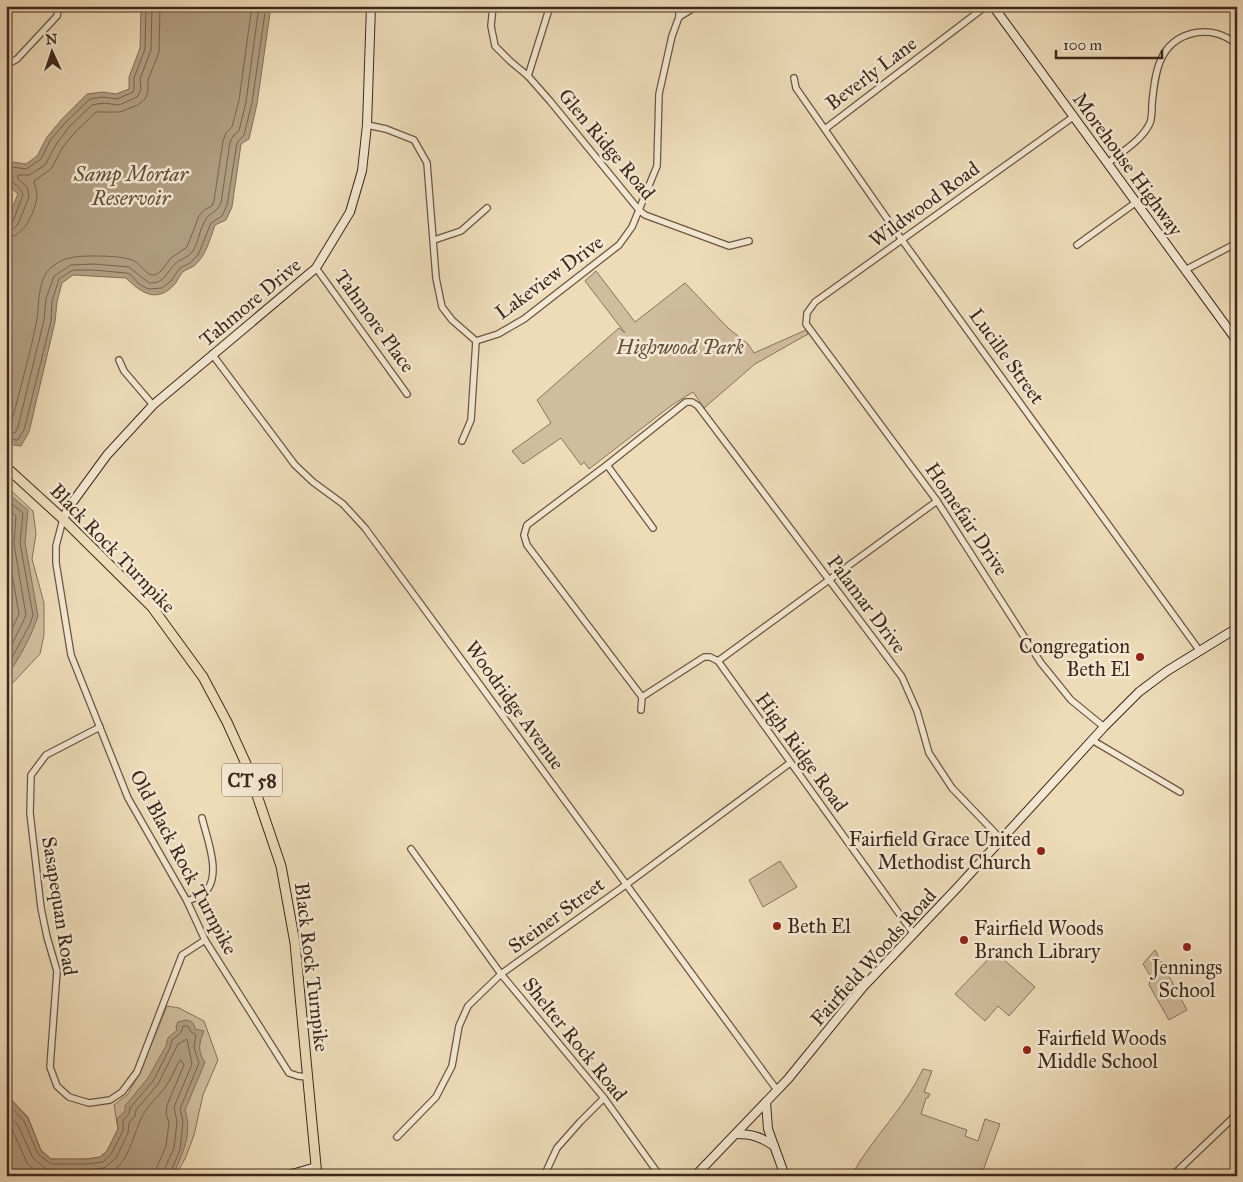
<svg xmlns="http://www.w3.org/2000/svg" width="1243" height="1182" font-family="'IM FELL Great Primer',serif">
	<rect width="100%" height="100%" fill="#eedcb9"/>
	<filter id="stains"><feTurbulence type="fractalNoise" baseFrequency=".004" numOctaves="4"/><feColorMatrix values="0 0 0 0 .2 0 0 0 0 .09 0 0 0 0 .02 0 0 0 .5 -.17"/></filter>
	<radialGradient id="worn" r=".72"><stop offset=".6" stop-color="#630" stop-opacity="0"/><stop offset="1" stop-color="#630" stop-opacity=".3"/></radialGradient>
	<g fill="#d0bd9e" stroke="#87725c">
		<polygon points="596,271 635,322 685,283 728,328 748,344 754,353 806,330 808,334 755,364 704,408 693,392 672,405 589,469 584,462 581,465 561,438 523,464 512,451 551,423 537,400 619,328 625,333 585,281"/>
		<polygon points="6,486 33,511 36,534 32,559 44,603 44,635 40,654 6,690"/>
		<polygon points="780,861 797,887 763,907 749,880"/>
		<polygon points="1155,950 1187,1010 1169,1020 1149,985 1151,977 1143,964"/>
		<polygon points="995,952 1035,987 1009,1016 998,1006 985,1021 955,994"/>
		<polygon points="167,1006 179,1008 204,1021 218,1060 203,1095 194,1135 185,1159 175,1176 6,1176 6,1094 28,1117 41,1150 51,1159 87,1159 100,1157 107,1151 118,1129 114,1105 128,1094 139,1074"/>
		<path d="M923,1069L932,1071L924,1092L930,1094L928,1098H926L921,1114L967,1130L965,1136L978,1141L985,1119L1000,1124L981,1176H851C872,1138 905,1108 923,1069Z"/>
	</g>
	<g fill="#b29f83" stroke="#846f59">
		<path d="M141,6H271L257,104L249,139L241,144L232,207L226,220L215,225C210,239 206,256 194,266C191,268 187,269 184,271C180,274 178,280 175,284C157,304 141,293 126,278L73,275L62,283L57,302L55,322L29,432L21,446L6,444V222L18,194L6,183V161L26,164L37,156L47,137L62,119L87,94L103,92L116,94L129,89V77L140,48Z"/>
		<path d="M6,492L28,510L25,543L38,616C31,637 19,659 6,677Z"/>
		<path d="M186,1020C192,1021 194,1023 195,1029L204,1031C199,1043 197,1051 205,1062L185,1110C193,1135 182,1153 173,1176H6V1095L28,1118L41,1151L51,1159H87L100,1157L107,1151L118,1129L117,1119L125,1111V1106L148,1078L166,1046L168,1038L177,1030L176,1027L178,1022Z"/>
	</g>
	<g fill="none" stroke-linecap="round" stroke-linejoin="round">
		<g stroke="#78644f" stroke-width="1">
			<polyline points="6,166 26,169 41,159 51,139 66,122 90,99 103,97 117,99 133,92 134,89 134,78 145,49 146,6"/>
			<path d="M6,180C13,181 21,188 23,195L13,221L6,224"/>
			<polyline points="6,230 13,229 18,224 29,197 27,187 18,179 18,175 29,175 45,165 57,143 70,126 92,105 103,103 119,105 133,99 138,96 141,89 140,79 151,50 152,6"/>
			<path d="M6,238C24,237 35,212 37,197C37,191 35,186 34,181L51,169L63,147L76,131L96,112H120L138,105L145,99L148,92V80L159,52L160,6"/>
			<path d="M6,425L11,424C20,389 30,354 37,320C39,305 38,284 47,272C59,257 76,256 93,256C103,256 125,256 134,261C142,265 146,276 155,275L161,271L171,258L187,247L199,216L204,210L212,206L214,201L223,141L226,133L232,127L239,100L252,6"/>
			<path d="M6,433H15L18,427L44,320L46,299L54,276L71,265L94,264L129,267L149,283C165,284 166,272 176,263C182,258 190,257 194,249C199,240 200,228 206,219C210,212 216,214 221,203L230,142L233,136L239,131L246,102L259,6"/>
			<polyline points="6,439 18,440 24,430 51,321 52,301 59,279 73,270 93,270 126,273 130,274 139,284 148,289 162,288 171,281 180,268 190,263 198,255 211,223 222,216 227,205 237,143 244,135 252,103 266,6"/>
			<polyline points="6,499 23,513 20,543 33,615 30,624 6,669"/>
			<polyline points="6,507 16,516 14,544 26,615 6,657"/>
			<polyline points="6,517 8,519 7,545 19,614 6,641"/>
			<polyline points="6,1102 24,1121 38,1154 51,1164 87,1164 103,1162 111,1154 123,1131 123,1120 129,1114 130,1108 153,1081 170,1048 172,1040 181,1033 183,1026 188,1026 191,1032 196,1035 194,1047 199,1063 180,1109 183,1121 180,1150 169,1176"/>
			<polyline points="6,1112 18,1125 33,1158 46,1169 58,1171 87,1170 104,1168 116,1158 128,1133 129,1123 135,1116 136,1110 158,1084 178,1044 187,1039 192,1064 174,1107 177,1122 174,1148 164,1170 163,1176"/>
			<polyline points="6,1123 12,1129 27,1163 42,1176"/>
			<path d="M104,1176C131,1166 132,1133 144,1113C149,1104 158,1097 164,1089C170,1081 174,1071 179,1062L181,1060L184,1065L167,1105L166,1113L169,1123L166,1146L157,1167L155,1176"/>
		</g>
		<g stroke="#6a5542" stroke-width="8">
			<g id="street">
				<polyline points="493,6 491,26 495,46 510,61 528,76 550,101 639,210 645,215 729,246 749,241"/>
				<polyline points="679,17 679,6"/>
				<polyline points="6,65 17,59 57,16 59,6"/>
				<polyline points="528,76 550,6"/>
				<polyline points="794,78 796,88 902,240 1199,650"/>
				<polyline points="1073,117 815,302 807,313 806,324 937,501 1041,663 1071,700 1104,727"/>
				<polyline points="367,125 386,129 414,140 427,163 436,278 442,307 452,320 476,341"/>
				<polyline points="825,129 986,6"/>
				<path d="M1108,163C1122,152 1142,140 1150,123C1152,118 1152,109 1152,104C1155,74 1158,41 1194,33C1211,30 1223,34 1237,44"/>
				<polyline points="434,240 461,231 487,208"/>
				<polyline points="1077,245 1135,203"/>
				<polyline points="316,268 407,394"/>
				<polyline points="1185,270 1237,243"/>
				<polyline points="476,341 498,334 524,319 619,245 632,227 657,166 659,94 672,36 679,17 697,6"/>
				<polyline points="212,354 295,465 313,482 343,504 365,528 777,1090"/>
				<polyline points="119,360 124,371 153,405"/>
				<polyline points="462,441 471,420 476,341"/>
				<polyline points="607,465 653,528"/>
				<polyline points="63,519 56,546 56,563 71,655 128,798 187,901 205,940 289,1073 298,1076 307,1077"/>
				<polyline points="718,661 937,501"/>
				<polyline points="642,697 704,657 710,657 718,661 913,933"/>
				<polyline points="641,710 642,697 527,545 524,535 527,525 607,465 686,402 692,402 698,406 876,642 902,677 917,711 929,753 952,788 1001,839"/>
				<polyline points="100,727 46,755 31,775 30,813 41,908 47,937 57,971 50,1067 57,1086 69,1097 89,1103 110,1100 122,1092 137,1072 182,955 205,940"/>
				<polyline points="1092,740 1180,792"/>
				<polyline points="411,849 501,974 604,1098 660,1176"/>
				<path d="M187,901C192,899 198,897 202,895C224,879 207,839 202,818"/>
				<polyline points="397,1137 436,1097 452,1066 459,1026 468,1006 501,974 627,884 790,763"/>
				<polyline points="544,1176 557,1148 580,1122 604,1098"/>
				<polyline points="1172,1176 1237,1114"/>
			</g>
		</g>
		<g stroke="#3e281b" stroke-width="10">
			<g id="secondary">
				<polyline points="993,6 1237,341"/>
				<polyline points="63,519 69,507 107,455 153,405 316,268 350,212 362,171 367,125 371,6"/>
				<polyline points="766,1102 768,1129 785,1176"/>
				<path d="M736,1134C752,1134 761,1137 774,1146"/>
				<polyline points="285,1176 316,1167"/>
				<polyline points="695,1176 788,1079 863,987 957,888 1104,727 1139,692 1167,671 1237,628"/>
			</g>
		</g>
		<g stroke="#3e281b" stroke-width="11">
			<polyline id="primary" points="6,467 63,519 152,607 203,677 227,722 247,766 281,866 295,943 317,1176"/>
		</g>
		<use href="#street" stroke="#f4e8d2" stroke-width="5.5"/>
		<use href="#secondary" stroke="#f4e8d2" stroke-width="8"/>
		<use href="#primary" stroke="#eedcb9" stroke-width="9"/>
	</g>
	<g fill="#8f2418" stroke="#f4e8d2" stroke-width="2">
		<circle cx="1140" cy="657" r="5"/>
		<circle cx="1041" cy="851" r="5"/>
		<circle cx="777" cy="926" r="5"/>
		<circle cx="964" cy="940" r="5"/>
		<circle cx="1187" cy="947" r="5"/>
		<circle cx="1027" cy="1050" r="5"/>
	</g>
	<g text-anchor="middle" stroke-width="5" stroke-linejoin="round" paint-order="stroke">
		<rect fill="#f4e8d2" stroke="#756252" stroke-width="1" x="222" y="763.5" width="60" height="33" rx="4"/>
		<g font-size="19" font-weight="bold" fill="#3e281b">
			<text x="252" y="787">CT 58</text>
		</g>
		<g font-size="20" fill="#3e281b" stroke="#f4e8d2">
			<text transform="translate(871 73) rotate(-37)" y="7">Beverly Lane</text>
			<text transform="translate(607 144) rotate(50)" y="7">Glen Ridge Road</text>
			<text transform="translate(1128 164) rotate(54)" y="7">Morehouse Highway</text>
			<text transform="translate(924 204) rotate(-36)" y="7">Wildwood Road</text>
			<text transform="translate(549 277) rotate(-36)" y="7">Lakeview Drive</text>
			<text transform="translate(250 302) rotate(-40)" y="7">Tahmore Drive</text>
			<text transform="translate(375 321) rotate(54)" y="7">Tahmore Place</text>
			<text transform="translate(1007 356) rotate(54)" y="7">Lucille Street</text>
			<text transform="translate(967 519) rotate(56)" y="7">Homefair Drive</text>
			<text transform="translate(113 548) rotate(46)" y="7">Black Rock Turnpike</text>
			<text transform="translate(867 604) rotate(53)" y="7">Palamar Drive</text>
			<text transform="translate(515 705) rotate(54)" y="7">Woodridge Avenue</text>
			<text transform="translate(802 752) rotate(54)" y="7">High Ridge Road</text>
			<text transform="translate(184 862) rotate(62)" y="7">Old Black Rock Turnpike</text>
			<text transform="translate(60 906) rotate(81)" y="7">Sasapequan Road</text>
			<text transform="translate(556 915) rotate(-36)" y="7">Steiner Street</text>
			<text transform="translate(873 957) rotate(-48)" y="7">Fairfield Woods Road</text>
			<text transform="translate(312 967) rotate(83)" y="7">Black Rock Turnpike</text>
			<text transform="translate(575 1039) rotate(51)" y="7">Shelter Rock Road</text>
		</g>
		<g font-size="20" font-style="italic" fill="#624d3c" stroke="#f4e8d2">
			<text x="680" y="354">Highwood Park</text>
		</g>
		<g font-size="20" fill="#3e281b" stroke="#f4e8d2" text-anchor="start">
			<text x="1130" y="653" text-anchor="end">Congregation<tspan x="1130" dy="23">Beth El</tspan></text>
			<text x="1031" y="846" text-anchor="end">Fairfield Grace United<tspan x="1031" dy="23">Methodist Church</tspan></text>
			<text x="787" y="933">Beth El</text>
			<text x="974" y="935">Fairfield Woods<tspan x="974" dy="23">Branch Library</tspan></text>
			<text x="1187" y="974" text-anchor="middle">Jennings<tspan x="1187" dy="23">School</tspan></text>
			<text x="1037" y="1045">Fairfield Woods<tspan x="1037" dy="23">Middle School</tspan></text>
		</g>
		<g font-size="21" font-style="italic" fill="#614c3a" stroke="#f4e8d2">
			<text x="131" y="181">Samp Mortar<tspan x="131" dy="24">Reservoir</tspan></text>
		</g>
	</g>
	<rect width="1243" height="1182" fill="none" stroke="#eedcb9" stroke-width="25"/>
	<rect x="8" y="8" width="1228" height="1167" fill="none" stroke="#3e281b" stroke-width="2.5"/>
	<rect x="12" y="12" width="1218" height="1157" fill="none" stroke="#3e281b"/>
	<g transform="translate(52 52) rotate(357)" stroke="#f4e8d2" stroke-width="4" paint-order="stroke">
	<path d="M0-4L9 19L0 12L-9 19Z" fill="#3e281b"/>
	<text y="-8" font-size="14" font-weight="bold" text-anchor="middle" fill="#3e281b">N</text>
	</g>
	<path d="M1056 50v8h106v-8" fill="none" stroke="#3e281b" stroke-width="2.5"/>
	<text x="1063" y="50" font-size="15" fill="#3e281b" stroke="#f4e8d2" stroke-width="4" paint-order="stroke">100 m</text>
	<rect width="100%" height="100%" filter="url(#stains)"/>
	<rect width="100%" height="100%" fill="url(#worn)"/>
</svg>
